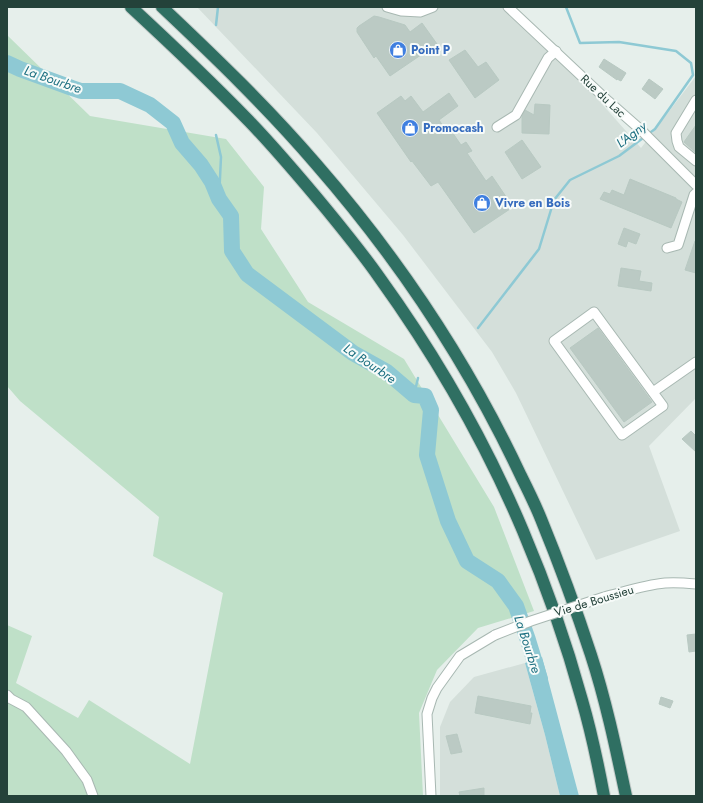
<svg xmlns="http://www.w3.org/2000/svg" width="703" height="803" font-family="Jost,sans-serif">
	<rect width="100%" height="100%" fill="#e6efeb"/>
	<g fill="#d4dfda">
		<polygon points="197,7 516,7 641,148 696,76 696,398 649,446 680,531 596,560 516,393 492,352 403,235 317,133"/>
		<polygon points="525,663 545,735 560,796 440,796 440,727 450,702 474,677"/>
	</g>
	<polygon fill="#bfe0c8" points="7,35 90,116 226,139 264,187 261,229 308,302 404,359 494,507 534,611 478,628 437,670 419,713 423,796 7,796 7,625 32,636 16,683 78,718 89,700 190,764 223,593 153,556 159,517 20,401 7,386"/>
	<polygon fill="#8ec9d4" points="542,657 579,796 560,796 545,735 525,663"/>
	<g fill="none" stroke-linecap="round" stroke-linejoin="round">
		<g stroke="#8ec9d4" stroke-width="2.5">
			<polyline points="216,25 218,7"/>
			<polyline points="216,135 221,157 219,199"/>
			<polyline points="478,328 539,249 554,200 570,180 619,156 655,129 693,75 691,63 676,51 619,42 580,43 566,7"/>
			<polyline points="414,395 418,378"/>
		</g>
		<polyline stroke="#8ec9d4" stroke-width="16" points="7,63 20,69 72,88 81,91 120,91 150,105 173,123 182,143 201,165 212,182 219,199 231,216 232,251 247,274 353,353 387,372 414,395 425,396 431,410 427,455 448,521 467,561 498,581 516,606 528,640 540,679"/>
	</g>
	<g fill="#bbcac4" stroke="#b8c9c2">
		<polygon points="374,16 379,17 405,25 410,32 422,23 437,44 390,76 376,56 374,58 357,32 357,28 359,26"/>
		<polygon points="465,50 478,67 486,62 499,80 475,98 449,60"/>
		<polygon points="604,59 626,73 621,81 617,79 617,80 599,67"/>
		<polygon points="649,79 663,89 655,99 642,89"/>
		<polygon points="449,93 458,106 439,120 447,132 450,129 461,145 466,142 472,151 467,153 486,181 492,176 513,207 474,233 438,182 431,186 412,161 411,162 377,113 401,96 405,101 411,96 423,112"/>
		<polygon points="535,104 550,105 549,134 522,133 522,116 525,110 534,115"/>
		<polygon points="696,125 696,153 684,142"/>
		<polygon points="522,140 541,167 522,179 505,152"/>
		<polygon points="630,179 676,198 676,199 682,202 671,228 600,199 604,192 610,194 612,190 624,195"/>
		<polygon points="624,228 640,234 636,244 628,241 626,247 618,244"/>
		<polygon points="695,241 696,241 696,273 685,270"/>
		<polygon points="621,268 641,271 639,281 652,283 651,291 618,286"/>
		<polygon points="598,328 652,402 624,422 570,348"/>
		<polygon points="691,431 696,436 696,452 682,439"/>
		<polygon points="696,634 696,651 689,652 687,635"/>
		<polygon points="478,696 531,706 530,713 532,713 530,724 475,713"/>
		<polygon points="661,697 673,701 670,708 659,704"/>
		<polygon points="457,734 462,752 451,754 446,736"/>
		<polygon points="484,788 484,796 460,796 459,792"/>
	</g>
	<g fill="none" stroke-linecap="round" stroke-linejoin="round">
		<g stroke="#a8b8b2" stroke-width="11">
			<g id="minor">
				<polyline points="387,7 401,11 420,12 433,7"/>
				<polyline points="508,7 608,101 641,130 696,185"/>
				<polyline points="696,100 676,133 677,141 679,147 696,161"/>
				<polyline points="497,127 516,115 548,58 556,51"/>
				<polyline points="667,248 678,245 694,195 696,193"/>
				<polygon points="594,312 663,406 622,435 554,341"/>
				<polyline points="653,392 696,362"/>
				<path d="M604,597C624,592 644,585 665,583C675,582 686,583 696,584"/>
				<polyline points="7,695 11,699 26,707 66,751 87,780 93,796"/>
				<polyline points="431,796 427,714 432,698 437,688 460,656 495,635"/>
			</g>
		</g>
		<g stroke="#c2cac8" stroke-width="14">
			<g id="highway">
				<path d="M131,7C171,44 211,82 249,121C277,150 302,180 327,210C345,232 363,254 379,277C436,356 485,441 523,531C546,585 566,642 582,700C591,731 598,764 604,796"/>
				<path d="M162,7C215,57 268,108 316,164C398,258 468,363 521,476C528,490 535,504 541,519C559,563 576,609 591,655C606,701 616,749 626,796"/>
			</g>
		</g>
		<use href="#minor" stroke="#fff" stroke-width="9"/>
		<use href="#highway" stroke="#2f6f62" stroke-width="12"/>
		<g stroke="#a8b8b2" stroke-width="11" stroke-linecap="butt">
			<polyline id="minor-bridge" points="495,635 531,621 604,597"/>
		</g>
		<use href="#minor-bridge" stroke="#fff" stroke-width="9"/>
	</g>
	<defs>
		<g id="shop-disc" transform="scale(0.9)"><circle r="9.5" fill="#3f7fe0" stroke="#f7fbf9"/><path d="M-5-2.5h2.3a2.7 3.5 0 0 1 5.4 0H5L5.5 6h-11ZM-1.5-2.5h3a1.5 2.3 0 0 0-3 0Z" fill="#fff"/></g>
	</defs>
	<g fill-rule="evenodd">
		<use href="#shop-disc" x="398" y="50"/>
		<use href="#shop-disc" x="410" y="128"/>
		<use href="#shop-disc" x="482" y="203"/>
	</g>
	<g text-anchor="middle" stroke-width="4" stroke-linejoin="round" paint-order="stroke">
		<g font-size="12" font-weight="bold" fill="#366cbe" stroke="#f7fbf9" text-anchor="start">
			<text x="411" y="54">Point P</text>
			<text x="423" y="132">Promocash</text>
			<text x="495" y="207">Vivre en Bois</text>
		</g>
		<g font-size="12" fill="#24423a" stroke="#f7fbf9">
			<text transform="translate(603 96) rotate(43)" y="4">Rue du Lac</text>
			<text transform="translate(594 601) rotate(-17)" y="4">Vie de Boussieu</text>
		</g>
		<g font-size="13" font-style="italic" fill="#1c6f80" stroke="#f7fbf9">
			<text transform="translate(53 79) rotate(19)" y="5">La Bourbre</text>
			<text transform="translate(631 134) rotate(-37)" y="5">L'Agny</text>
			<text transform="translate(370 363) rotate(34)" y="5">La Bourbre</text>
			<text transform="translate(528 644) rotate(72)" y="5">La Bourbre</text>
		</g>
	</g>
	<rect width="703" height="803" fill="none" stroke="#24423a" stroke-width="16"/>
</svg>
